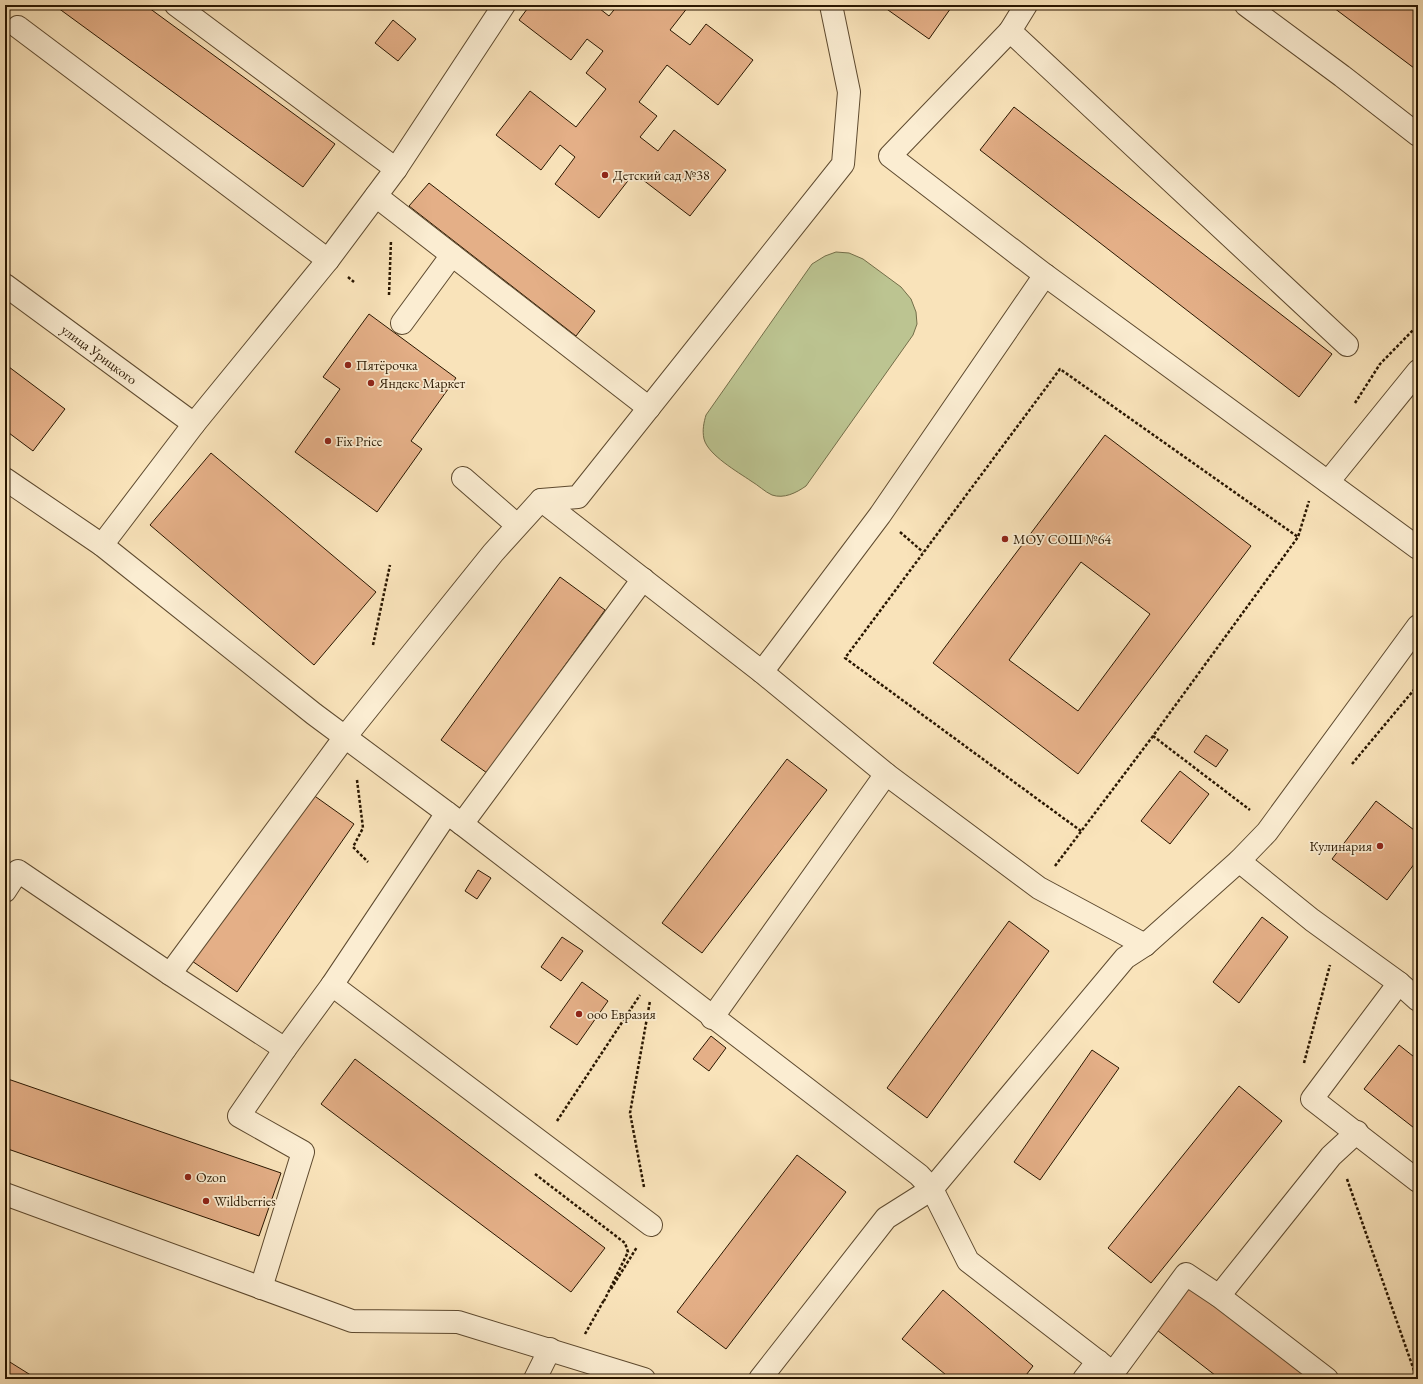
<svg xmlns="http://www.w3.org/2000/svg" width="1423" height="1384" font-family="'EB Garamond',serif">
	<rect width="100%" height="100%" fill="#f9e3ba"/>
	<filter id="stains"><feTurbulence type="fractalNoise" baseFrequency=".005" numOctaves="4"/><feColorMatrix values="0 0 0 0 .2 0 0 0 0 .09 0 0 0 0 .02 0 0 0 .5 -.17"/></filter>
	<radialGradient id="worn" r=".72"><stop offset=".6" stop-color="#630" stop-opacity="0"/><stop offset="1" stop-color="#630" stop-opacity=".3"/></radialGradient>
	<path fill="#bcc491" stroke="#736e49" d="M836,252L849,253L863,259L901,287L911,299L916,312L917,324L913,335L806,486C796,493 784,499 772,495C765,492 758,485 751,481C738,472 708,455 704,439C702,430 704,422 706,415L812,264L825,256Z"/>
	<g fill="#e4af87" stroke="#2a1701" fill-rule="evenodd">
		<polygon points="54,5 145,5 335,144 303,187"/>
		<polygon points="530,5 595,5 609,16 618,5 685,5 688,7 670,30 690,45 706,24 753,60 718,105 667,65 639,102 657,116 640,137 658,151 674,130 726,170 690,216 634,173 599,218 555,184 575,157 560,145 541,170 496,135 530,91 576,127 606,89 586,73 603,51 587,39 571,60 519,20"/>
		<polygon points="881,5 953,5 929,39"/>
		<polygon points="1330,5 1416,5 1418,7 1418,71"/>
		<polygon points="393,20 416,39 398,61 375,43"/>
		<polygon points="1014,107 1332,354 1299,397 980,150"/>
		<polygon points="429,183 595,311 576,336 409,206"/>
		<polygon points="369,314 456,378 411,441 422,449 377,512 295,452 340,389 323,377"/>
		<polygon points="5,364 65,409 33,451 5,430"/>
		<path d="M1105,435L1251,546L1078,774L933,663ZM1081,562L1150,614L1078,711L1009,660Z"/>
		<polygon points="211,453 376,592 314,665 150,525"/>
		<polygon points="560,577 605,610 487,773 441,740"/>
		<polygon points="1206,735 1228,750 1216,767 1194,752"/>
		<polygon points="787,759 827,790 702,953 662,923"/>
		<polygon points="1180,771 1209,794 1170,844 1141,821"/>
		<polygon points="309,792 354,824 237,992 192,961"/>
		<polygon points="1376,801 1418,833 1418,859 1387,900 1332,859"/>
		<polygon points="478,870 491,878 477,899 465,891"/>
		<polygon points="1262,917 1288,937 1239,1003 1213,982"/>
		<polygon points="1009,921 1049,951 927,1118 887,1088"/>
		<polygon points="562,937 583,951 561,981 541,967"/>
		<polygon points="582,982 608,1001 577,1045 550,1027"/>
		<polygon points="711,1036 726,1048 709,1071 693,1059"/>
		<polygon points="1399,1045 1418,1060 1418,1131 1364,1089"/>
		<polygon points="1092,1050 1119,1068 1040,1180 1014,1162"/>
		<polygon points="355,1059 605,1248 571,1292 321,1104"/>
		<polygon points="5,1078 281,1173 259,1236 5,1148"/>
		<polygon points="1239,1086 1282,1121 1151,1283 1108,1248"/>
		<polygon points="797,1155 846,1192 726,1349 677,1312"/>
		<polygon points="1186,1283 1312,1379 1220,1379 1153,1327"/>
		<polygon points="943,1290 1033,1366 1023,1379 951,1379 902,1339"/>
		<polygon points="5,1359 37,1379 5,1379"/>
	</g>
	<g fill="none" stroke-linecap="round" stroke-linejoin="round">
		<g stroke="#5e4a2f" stroke-width="24">
			<g id="minor">
				<polyline points="831,5 849,92 843,164 578,497 541,500 762,672 886,774 1039,888 1145,945"/>
				<polyline points="1026,5 1010,31 890,156 1045,275 1418,548"/>
				<polyline points="1246,5 1342,76 1418,135"/>
				<polyline points="18,27 328,260"/>
				<polyline points="1010,31 1347,345"/>
				<polyline points="396,169 504,5"/>
				<polyline points="376,196 649,408"/>
				<path id="s1" d="M5,285L194,424"/>
				<polyline points="402,323 452,255"/>
				<polyline points="463,478 517,525"/>
				<polyline points="5,479 102,545 314,714 462,824 919,1175 932,1189 968,1261 1113,1373 1186,1274 1219,1296 1327,1379"/>
				<polyline points="1328,482 1418,371"/>
				<polyline points="102,545 194,424 328,260 396,169 176,5"/>
				<polyline points="762,672 880,515 1045,275"/>
				<polyline points="447,813 332,985 651,1225"/>
				<polyline points="462,824 643,579"/>
				<polyline points="1239,861 1312,920 1399,983 1418,1000"/>
				<polyline points="5,891 18,871 170,974 285,1049 332,985"/>
				<polyline points="170,974 345,737 493,553 541,500"/>
				<polyline points="1399,983 1312,1099 1418,1181"/>
				<polyline points="712,1018 886,774"/>
				<polyline points="5,1194 352,1321 458,1322 644,1379"/>
				<polyline points="261,1288 303,1152 239,1116 285,1049"/>
				<polyline points="1219,1296 1331,1156 1357,1132"/>
				<polyline points="535,1379 550,1349"/>
				<polyline points="760,1379 886,1218 932,1189 1125,958 1145,945 1239,861 1267,832 1418,626"/>
				<polyline points="1084,1379 1098,1361"/>
			</g>
		</g>
		<g stroke="#2a1701" stroke-width="2.5" stroke-dasharray="3 2" stroke-linecap="butt">
			<polyline points="348,277 354,282"/>
			<polyline points="389,295 391,240"/>
			<polyline points="1355,403 1380,364 1418,325"/>
			<polyline points="900,532 923,552"/>
			<polyline points="373,645 390,565"/>
			<polyline points="1153,736 1250,810"/>
			<polyline points="1352,764 1418,685"/>
			<polyline points="357,780 363,828 353,847 368,862"/>
			<polyline points="1081,831 845,658 1060,369 1298,537"/>
			<polyline points="1055,866 1153,736 1298,537 1309,501"/>
			<polyline points="1304,1063 1330,965"/>
			<polyline points="557,1121 640,995"/>
			<polyline points="535,1174 625,1243 628,1252 604,1301"/>
			<polyline points="1347,1179 1417,1379"/>
			<polyline points="644,1187 630,1113 650,1001"/>
			<polyline points="611,1289 637,1247"/>
			<polyline points="585,1334 604,1300"/>
		</g>
		<use href="#minor" stroke="#fbedd2" stroke-width="22"/>
	</g>
	<g fill="#8f2418" stroke="#fbedd2" stroke-width="1.5">
		<circle cx="605" cy="175" r="4"/>
		<circle cx="348" cy="365" r="4"/>
		<circle cx="371" cy="383" r="4"/>
		<circle cx="328" cy="441" r="4"/>
		<circle cx="1005" cy="539" r="4"/>
		<circle cx="1380" cy="846" r="4"/>
		<circle cx="579" cy="1014" r="4"/>
		<circle cx="188" cy="1177" r="4"/>
		<circle cx="206" cy="1201" r="4"/>
	</g>
	<g text-anchor="middle" stroke-width="3.5" stroke-linejoin="round" paint-order="stroke">
		<g font-size="14" fill="#2a1701" stroke="#fbedd2" text-anchor="start">
			<text x="613" y="180">Детский сад №38</text>
			<text x="356" y="370">Пятёрочка</text>
			<text x="379" y="388">Яндекс Маркет</text>
			<text x="336" y="446">Fix Price</text>
			<text x="1013" y="544">МОУ СОШ №64</text>
			<text x="1372" y="851" text-anchor="end">Кулинария</text>
			<text x="587" y="1019">ооо Евразия</text>
			<text x="196" y="1182">Ozon</text>
			<text x="214" y="1206">Wildberries</text>
		</g>
		<g font-size="14" fill="#2a1701" stroke="#fbedd2">
			<text dy="5" stroke="none"><textPath href="#s1" startOffset="117">улица Урицкого</textPath></text>
		</g>
	</g>
	<rect width="1423" height="1384" fill="none" stroke="#f9e3ba" stroke-width="20"/>
	<rect x="6" y="6" width="1411" height="1372" fill="none" stroke="#2a1701" stroke-width="2"/>
	<rect x="10" y="10" width="1403" height="1364" fill="none" stroke="#2a1701"/>
	<rect width="100%" height="100%" filter="url(#stains)"/>
	<rect width="100%" height="100%" fill="url(#worn)"/>
</svg>
